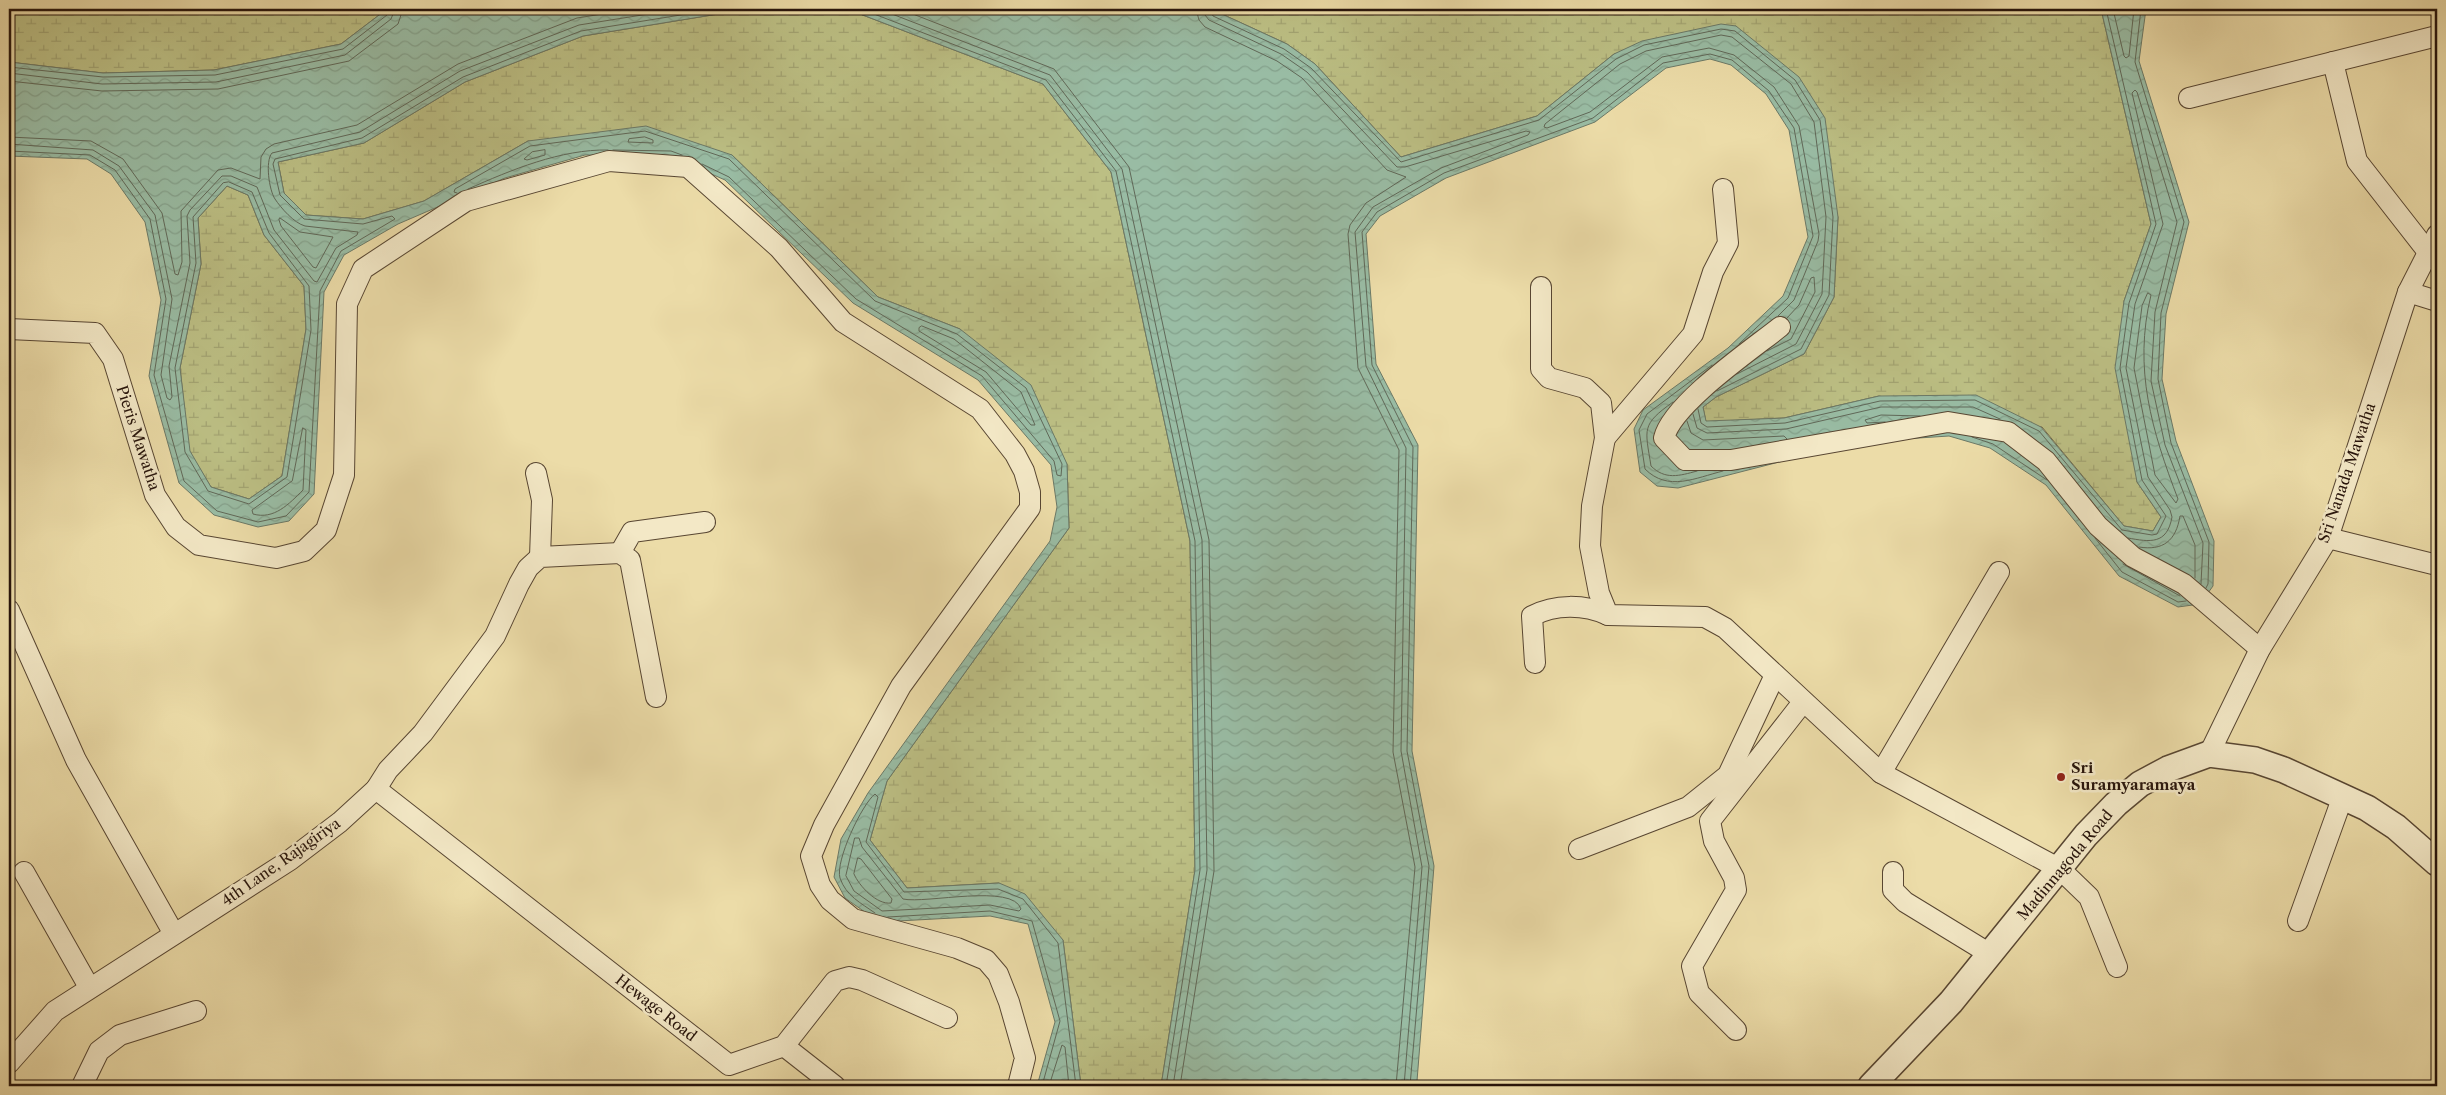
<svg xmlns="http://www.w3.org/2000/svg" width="2446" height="1095" font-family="'Libre Caslon Text',serif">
	<defs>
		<pattern id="wetland-marsh" width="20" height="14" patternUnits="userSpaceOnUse" patternTransform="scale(1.25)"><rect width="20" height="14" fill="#bcbf84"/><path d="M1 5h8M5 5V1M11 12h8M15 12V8" fill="none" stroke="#a2a371"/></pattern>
		<pattern id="water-waves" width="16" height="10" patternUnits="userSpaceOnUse" patternTransform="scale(1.25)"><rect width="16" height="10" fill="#99bca4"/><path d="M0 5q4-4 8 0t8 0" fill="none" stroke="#84a18c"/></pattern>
	</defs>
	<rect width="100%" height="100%" fill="#ecdca8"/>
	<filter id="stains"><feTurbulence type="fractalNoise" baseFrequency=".004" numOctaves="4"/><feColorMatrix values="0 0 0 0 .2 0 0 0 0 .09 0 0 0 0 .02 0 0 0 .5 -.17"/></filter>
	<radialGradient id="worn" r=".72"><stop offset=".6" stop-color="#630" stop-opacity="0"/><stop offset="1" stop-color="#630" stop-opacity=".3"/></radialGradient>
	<g fill="url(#wetland-marsh)" stroke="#726a48">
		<polygon points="9,9 387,9 341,44 214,70 103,73 9,62"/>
		<polygon points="749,9 847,9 1043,84 1111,172 1190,541 1195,870 1161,1086 1081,1086 1063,940 999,883 907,888 870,840 887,781 1069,528 1067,464 960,329 878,297 732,155 528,141 424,201 363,219 306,215 284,193 278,162 364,143 465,82 583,36"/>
		<polygon points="1211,9 2101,9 2151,224 2124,301 2137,482 2161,517 2153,531 2124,526 2042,427 1879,396 1784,418 1706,422 1703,407 1716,397 1804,354 1834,297 1838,217 1736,26 1614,54 1537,116 1401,157 1315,64 1287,44"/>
		<polygon points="227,186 248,195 264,235 304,286 306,329 282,476 249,499 211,487 189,451 180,368 201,264 198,218"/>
	</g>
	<g fill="url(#water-waves)" stroke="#6b7967" fill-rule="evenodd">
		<path d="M387,9H749L583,36L465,82L364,143L278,162L284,193L306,215L363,219L424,201L528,141L646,126L732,155L878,297L960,329L1031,385L1067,464L1069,528L887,781L870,840L907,888L999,883L1025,894L1063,940L1081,1086H1037L1055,1022L1028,924L990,916L879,922L845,898L834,877L841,839L868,793L1050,541L1057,507L1051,465L978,380L853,303L725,180L671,156L585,155L505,178L398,224L344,255L324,292L314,494L289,521L258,527L214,515L179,483L149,376L161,300L145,222L111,174L87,159L9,156V62L103,73L214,70L341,44ZM227,186L248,195L264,235L304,286L306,329L282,476L249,499L211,487L190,451L180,368L201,264L198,218Z"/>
		<polygon points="847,9 1211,9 1287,44 1315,64 1401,157 1537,116 1614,54 1642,41 1721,24 1736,26 1799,77 1825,118 1838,217 1834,297 1804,354 1716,397 1703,407 1706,421 1784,418 1879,396 1976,395 2041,427 2124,526 2153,531 2161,517 2137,482 2115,368 2124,301 2151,224 2101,9 2146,9 2139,61 2189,222 2166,314 2162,379 2176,441 2214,541 2213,586 2200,604 2178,607 2119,576 2046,485 1990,448 1949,436 1857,442 1678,488 1657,486 1640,472 1634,429 1643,410 1728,348 1783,296 1808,237 1789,130 1766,94 1731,65 1710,59 1666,68 1595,122 1446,178 1380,216 1366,234 1376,364 1418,445 1412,751 1434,866 1417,1081 1414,1086 1161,1086 1195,870 1190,541 1111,172 1043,84"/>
	</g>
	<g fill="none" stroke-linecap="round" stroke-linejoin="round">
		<g stroke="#606858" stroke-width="1">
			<polyline points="861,9 1046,80 1116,171 1195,541 1200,870 1166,1086"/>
			<polyline points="879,9 1050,75 1122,169 1202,540 1207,870 1173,1086"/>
			<polyline points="900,9 1054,69 1129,167 1209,540 1214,871 1180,1086"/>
			<polyline points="1196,9 1199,20 1205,27 1277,61 1302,78 1387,170 1406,177 1366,203 1350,225 1348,234 1358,368 1399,450 1393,752 1415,867 1396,1086"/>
			<polyline points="1204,9 1205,15 1209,20 1281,54 1307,72 1397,167 1405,167 1526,131 1530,132 1528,135 1441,168 1373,207 1355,232 1366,366 1406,448 1401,751 1422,867 1404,1086"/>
			<polyline points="1210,9 1213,16 1284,49 1311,68 1401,162 1539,120 1616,59 1644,45 1721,29 1735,31 1795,80 1820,120 1833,217 1829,295 1801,349 1717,391"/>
			<polyline points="2113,9 2124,56 2126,58 2129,56 2134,9"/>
			<polyline points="2141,9 2135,62 2184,222 2161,313 2158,379 2171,443 2209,542 2208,584 2206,588"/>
			<polyline points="9,67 103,77 215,75 343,49 387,15 389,9"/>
			<polyline points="9,73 102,84 216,82 345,55 391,19 395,9"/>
			<polyline points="9,81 102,91 218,89 349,61 398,24 403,9"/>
			<polyline points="9,137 91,141 123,159 162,213 175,274 178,275 182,262 181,211 218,170 231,168 260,179 261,157 266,149 274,144 357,125 458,64 577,18 634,9"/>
			<polygon points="645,137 653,140 653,143 628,142 629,139"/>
			<path d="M9,144L93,150L119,166L155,215L172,299L161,375L167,398L170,400L172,397L169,366L190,263L187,216L190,210L222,176H231L257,187L274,230L314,281L317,282L336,248L357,235L358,232L305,226C294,223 281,208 275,199C269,190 265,161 272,153L360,132L460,71L579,25L680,9"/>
			<polygon points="545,150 545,155 527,160 524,159 532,152"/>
			<polyline points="613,150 671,151 682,155"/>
			<polyline points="9,151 90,155 115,170 150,219 166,299 154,375 184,481 217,511 258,522 286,516 309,492 320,291 341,251 395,219 392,216 363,224 304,219 280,195 273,164 275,159 362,138 463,77 581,31 718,9"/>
			<polygon points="229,182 252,192 269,233 309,286 311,330 287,477 249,504 208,491 185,452 175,368 196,263 193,217 223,183"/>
			<path d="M468,189C511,170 561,149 608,150"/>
			<polyline points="457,193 454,192 455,189 530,146 645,131 729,159 875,301 957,334 1026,388 1062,464 1061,476 1057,475 1054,461 982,376 856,299 729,177 702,164"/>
			<polygon points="280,218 300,232 333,237 316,268 313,267 281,226 279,220"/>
			<path d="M2148,293L2151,295C2133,369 2152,431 2178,499L2176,503L2155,475L2134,368L2142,306Z"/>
			<polygon points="922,326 954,339 1021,392 1035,425 1031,425 986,372 919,331 919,328"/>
			<polyline points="1767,351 1791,339 1815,292 1814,277 1811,278 1799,305 1787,318"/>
			<path d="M1712,365L1647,414L1639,430L1645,469C1668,492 1695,478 1723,471"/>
			<polyline points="1737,374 1796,344 1822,294 1826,217 1814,122 1791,84 1732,37 1721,35 1646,51 1620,64 1545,124 1544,127 1547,128 1590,112 1662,57 1709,48 1734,55 1774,87 1799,126 1819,234 1818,241 1794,300 1778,316"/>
			<path d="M1673,402C1641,425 1645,428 1651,466C1665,480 1679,476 1697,471"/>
			<polyline points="1698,409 1701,423 1707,427 1785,423 1880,401 1975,400 2039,431 2122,530 2152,535 2157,534 2166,516 2142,480 2120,368 2129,303 2156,224 2106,9"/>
			<polyline points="1693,414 1697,428 1707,433 1786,429 1881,407 1973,407 2000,419"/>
			<polyline points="1687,421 1691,433 1703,440 1784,436 1787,439"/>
			<polyline points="1885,422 1867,423 1865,420 1881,415 1920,416"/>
			<path d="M303,428L306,430L303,490C289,504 274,520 253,514L252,510L292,481Z"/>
			<polyline points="1972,437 1993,444 2047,480"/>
			<polyline points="2095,538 2122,572 2178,602 2186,601"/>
			<path d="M2128,538C2150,542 2167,545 2172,517L2170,510L2148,477L2126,368L2135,304L2163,224L2132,93L2135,90L2137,92L2177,222L2155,312L2151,381L2165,445L2203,543L2201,584"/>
			<path d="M2139,547C2163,551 2176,541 2180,516H2183L2195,545V578"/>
			<polyline points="2123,564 2180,596"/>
			<path d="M855,838H859L862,847L903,899C926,904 1013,883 1021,909L1019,911L990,905L882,911L854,891L846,876Z"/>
			<path d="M858,858L861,859L892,899L891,903C877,905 859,886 854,874Z"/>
			<path d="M875,913C861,903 846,896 840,878C835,861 862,804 875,794L878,797L866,842L904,892L998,889L1023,899L1058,943L1076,1086"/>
			<polyline points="888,917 990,911 1032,921 1060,1021 1042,1086"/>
			<polyline points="1049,1086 1062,1045 1065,1047 1069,1086"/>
			<polyline points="1410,1086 1429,866 1407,751 1413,447 1372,365 1362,232 1377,212 1444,173 1593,118 1663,63 1710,54 1732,60 1769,91 1794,128 1813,236 1788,298 1739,344"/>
		</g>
		<g stroke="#584632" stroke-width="22">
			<g id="minor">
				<polyline points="2333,62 2357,161 2428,252"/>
				<polyline points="2189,98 2437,36"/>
				<polyline points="1541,287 1541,369 1549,378 1585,388 1601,403 1605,438 1592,506 1590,546 1599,593 1608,615 1705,617 1725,628 1881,773 2060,869 2089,897 2117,967"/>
				<polyline points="2408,292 2437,301"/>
				<path d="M1780,327C1751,350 1672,404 1664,438L1685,460H1731L1948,422L2008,432L2046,461L2098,526L2133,557L2184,584L2260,649"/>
				<polyline points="9,329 95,333 113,359 155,495 176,527 199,545 276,558 304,551 326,530 344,475 347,304 363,269 466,201 609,161 688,167 779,248 843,322 980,409 1015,454 1024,471 1030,492 1030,508 901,686 824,825 811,856 820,885 830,900 853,919 957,948 986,960 998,974 1009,1002 1025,1058 1018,1086"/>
				<polyline points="1605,438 1693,334 1713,272 1728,243 1723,189"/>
				<polyline points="536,473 542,500 540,557"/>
				<polyline points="2328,538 2437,565"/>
				<polyline points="620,553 632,532 705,522"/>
				<polyline points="9,610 76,760 174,934"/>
				<path d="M1535,663L1532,616C1555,604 1584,604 1608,615"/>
				<polyline points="2209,754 2260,649 2328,538 2408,292 2437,235"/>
				<polyline points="1881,773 1999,572"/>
				<polyline points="376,789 729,1065 784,1046 835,981 849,977 862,980 947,1018"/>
				<polyline points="1579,849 1688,807 1728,775 1775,675"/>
				<polyline points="24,872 89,987"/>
				<polyline points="1893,872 1893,890 1905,902 1990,954"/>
				<polyline points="2298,921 2343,796"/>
				<polyline points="1736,1030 1699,993 1692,966 1736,890 1734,878 1714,841 1710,821 1803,702"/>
				<polyline points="784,1046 835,1086"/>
				<polyline points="9,1063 55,1011 290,860 340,822 376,789 388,770 423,733 495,636 519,584 528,568 540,557 620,553 630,560 656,697"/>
				<polyline points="82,1086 99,1051 120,1035 196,1011"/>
			</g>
		</g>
		<g stroke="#584632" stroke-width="28">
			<polyline id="tertiary" points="1871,1086 1951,1002 2086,835 2116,804 2140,784 2168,769 2209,754 2255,760 2284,770 2367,808 2396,827 2437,863"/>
		</g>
		<use href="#minor" stroke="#f3e8c6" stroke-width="20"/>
		<use href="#tertiary" stroke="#f3e8c6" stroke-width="25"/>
	</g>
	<circle fill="#8f2418" stroke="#f3e8c6" stroke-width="2" cx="2061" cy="777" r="5"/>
	<g text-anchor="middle" stroke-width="5" stroke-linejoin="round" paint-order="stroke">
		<g font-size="15" fill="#27140b" stroke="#f3e8c6">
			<text transform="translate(138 438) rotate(72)" y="5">Pieris Mawatha</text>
			<text transform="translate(2347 473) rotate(-71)" y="5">Sri Nanada Mawatha</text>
			<text transform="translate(281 862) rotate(-35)" y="5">4th Lane, Rajagiriya</text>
			<text transform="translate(2065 865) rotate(-50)" y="5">Madinnagoda Road</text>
			<text transform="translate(656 1008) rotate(38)" y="5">Hewage Road</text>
		</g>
		<g font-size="15" font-weight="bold" fill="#27140b" stroke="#f3e8c6" text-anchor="start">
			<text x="2071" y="773">Sri<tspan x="2071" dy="17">Suramyaramaya</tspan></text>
		</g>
	</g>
	<rect width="2446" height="1095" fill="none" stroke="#ecdca8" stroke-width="30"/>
	<rect x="10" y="10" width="2426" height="1075" fill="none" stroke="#27140b" stroke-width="2.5"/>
	<rect x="15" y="15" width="2416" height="1065" fill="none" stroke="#27140b"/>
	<rect width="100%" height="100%" filter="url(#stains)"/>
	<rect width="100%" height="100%" fill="url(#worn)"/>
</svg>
